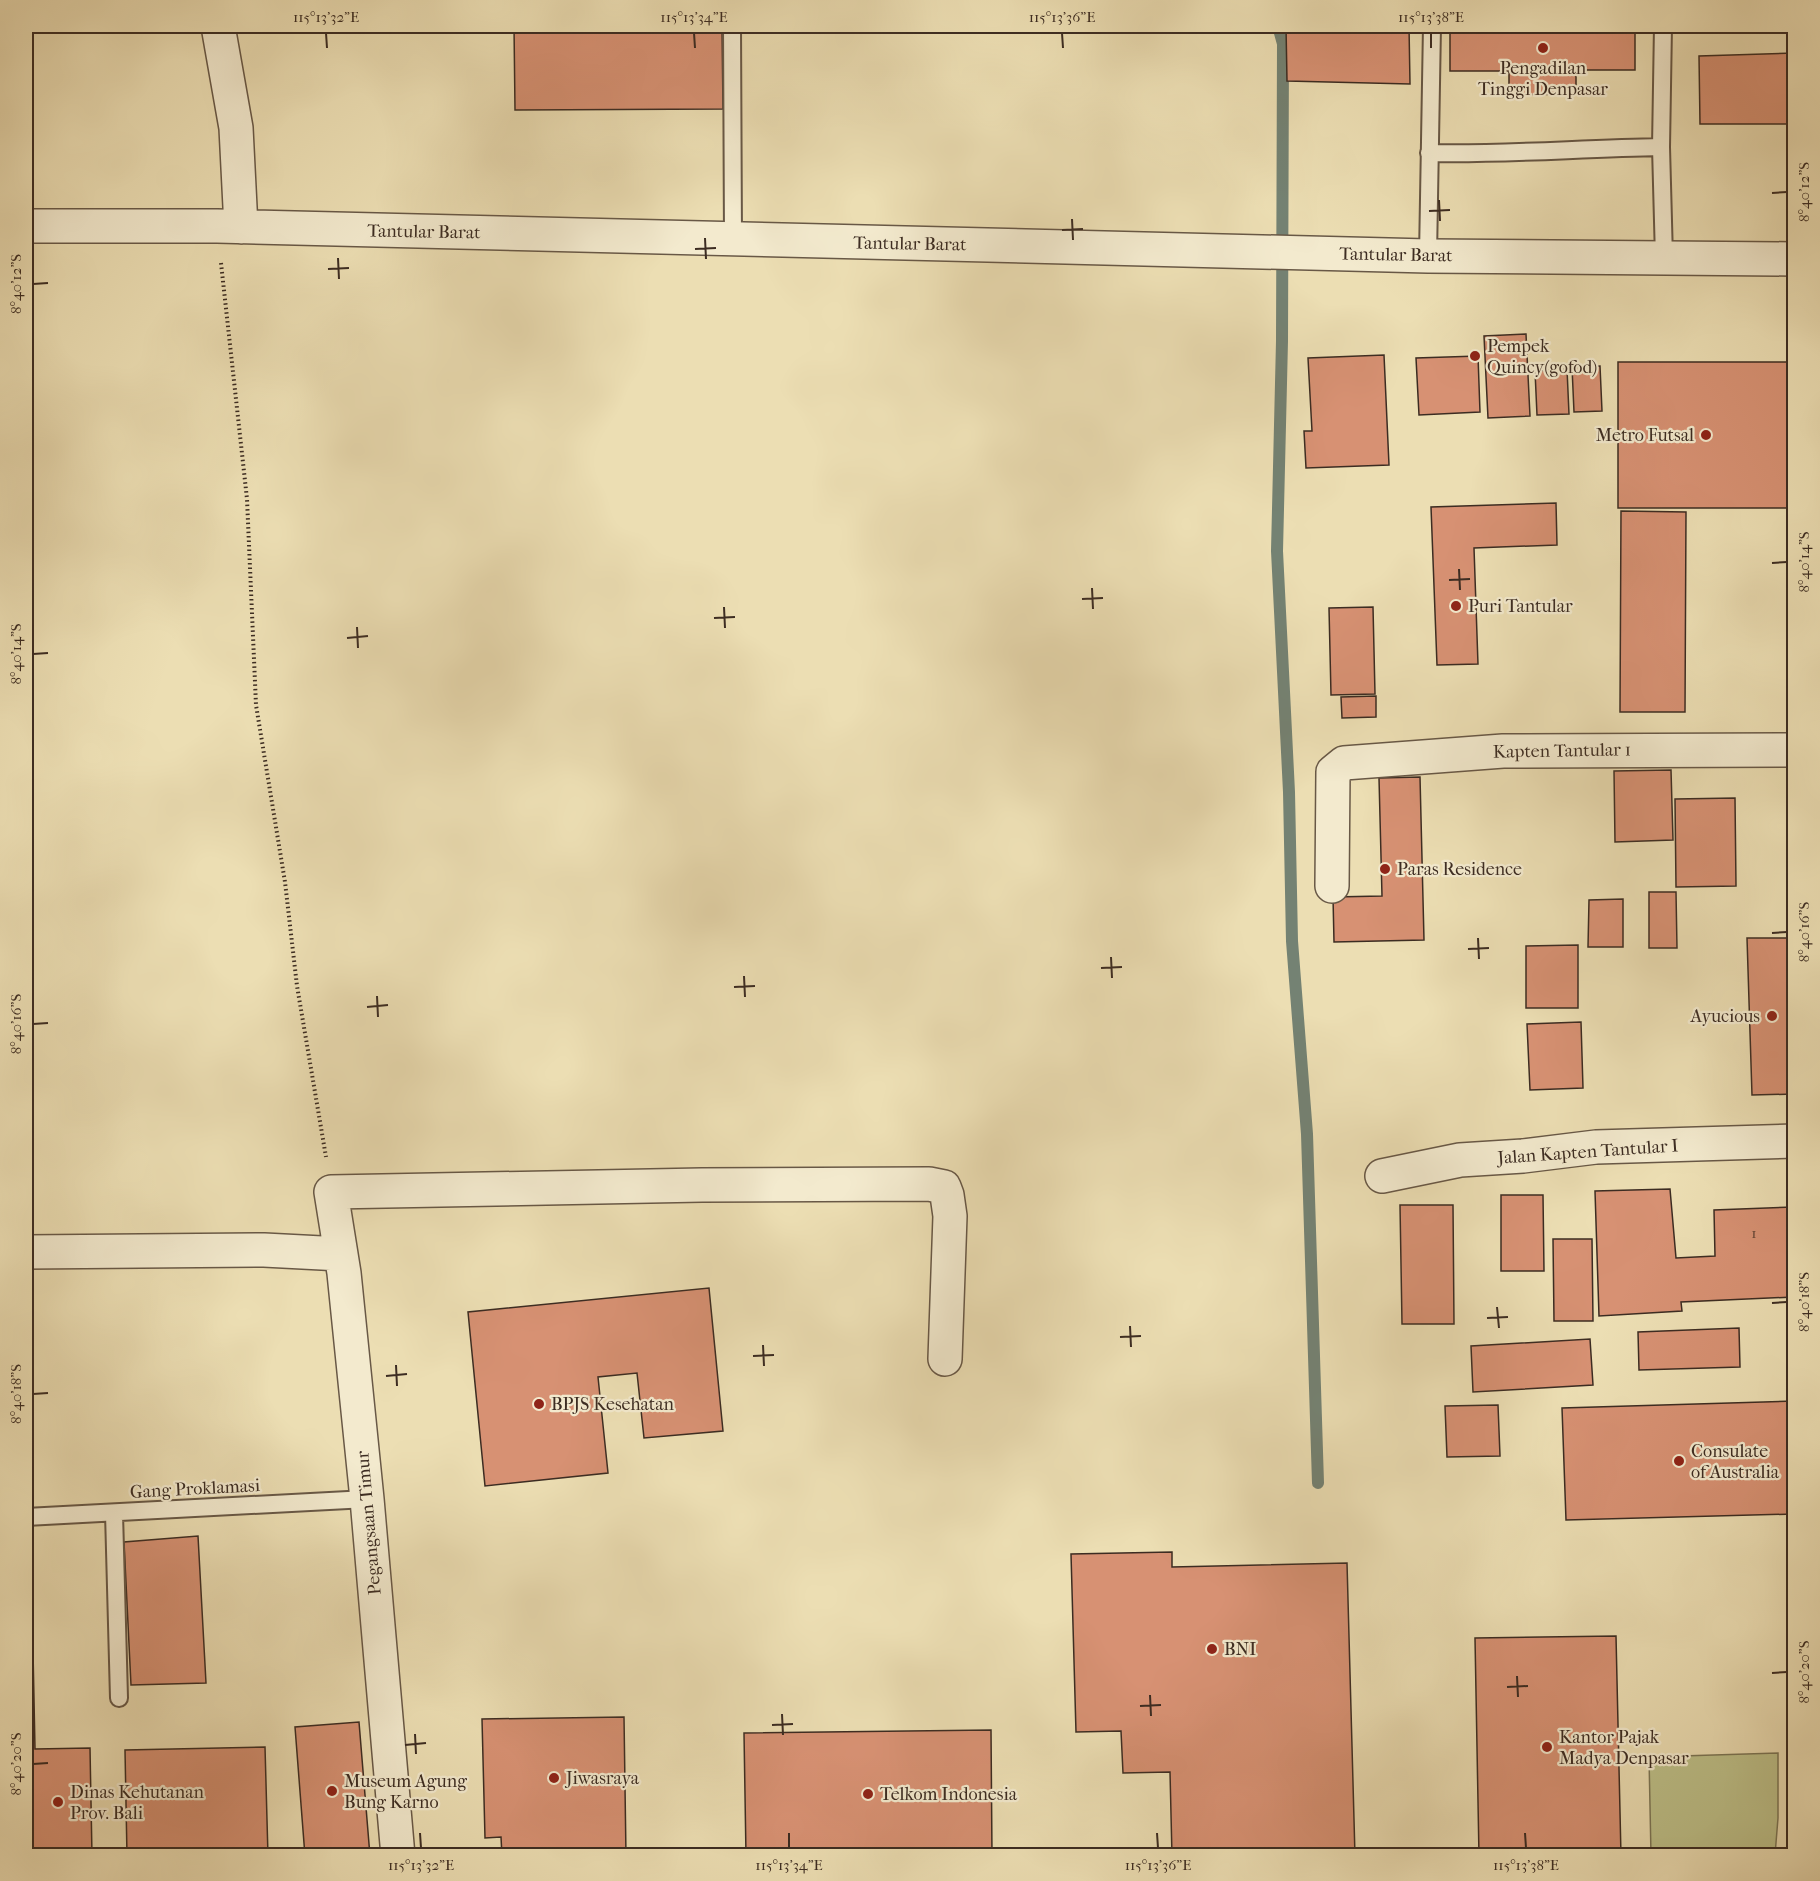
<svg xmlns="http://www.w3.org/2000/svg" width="1820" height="1881" font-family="'IM FELL French Canon',serif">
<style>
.green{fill:#bdc089;stroke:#7c7656;stroke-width:1.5}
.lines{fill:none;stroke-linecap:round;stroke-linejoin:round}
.stream{stroke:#748273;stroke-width:12}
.building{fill:#d79173;stroke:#3c2c22;stroke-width:1.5}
.service-casing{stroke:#685846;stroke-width:20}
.minor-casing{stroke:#685846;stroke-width:36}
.path{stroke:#3c2c22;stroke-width:4;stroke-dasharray:1.5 3;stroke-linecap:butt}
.service{stroke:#f3eace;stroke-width:16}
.minor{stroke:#f3eace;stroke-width:33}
.ticks{fill:none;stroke:#3c2c22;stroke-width:2}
.poi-dot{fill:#8f2418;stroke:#f3eace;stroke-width:2}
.labels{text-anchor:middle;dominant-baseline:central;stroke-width:4.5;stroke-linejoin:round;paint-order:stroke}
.number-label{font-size:15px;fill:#634536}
.poi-label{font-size:18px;fill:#3c2c22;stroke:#f3eace;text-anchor:start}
.street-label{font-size:18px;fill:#3c2c22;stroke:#f3eace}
.neatline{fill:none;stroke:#3c2c22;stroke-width:2}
.ticks-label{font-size:15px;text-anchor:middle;fill:#3c2c22}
</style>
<rect width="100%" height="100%" fill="#ecdeb3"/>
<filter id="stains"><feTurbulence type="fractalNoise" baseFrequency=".00333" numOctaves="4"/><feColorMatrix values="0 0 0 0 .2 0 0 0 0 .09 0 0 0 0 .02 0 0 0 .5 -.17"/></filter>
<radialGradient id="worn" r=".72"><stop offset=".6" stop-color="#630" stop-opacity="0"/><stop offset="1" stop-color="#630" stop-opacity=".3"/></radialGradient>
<path class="green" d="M1778,1753V1818L1775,1855H1651L1649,1757Z"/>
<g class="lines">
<path class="stream" d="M1278,26L1283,44L1282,341L1277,551L1289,792L1292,941L1307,1134L1318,1483"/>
</g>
<path class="building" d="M514,26H722L723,109L515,110Z
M1286,26H1409L1410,84L1287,81Z
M1450,26H1635V70H1576V94L1509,95V71H1450Z
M1794,53V124H1700L1699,56Z
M1526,334L1530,416L1488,418L1484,336Z
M1384,355L1389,465L1306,468L1304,431H1312L1308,358Z
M1478,356L1480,412L1419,415L1416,358Z
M1618,362H1794V508H1618Z
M1600,366L1602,411L1574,412L1572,367Z
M1567,369L1569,414L1537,415L1535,371Z
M1556,503L1557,545L1474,548L1478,664L1437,665L1431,507Z
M1621,511L1686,512L1685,712H1620Z
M1373,607L1375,694L1331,695L1329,608Z
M1376,696V717L1342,718L1341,697Z
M1671,770L1673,840L1615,842L1614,771Z
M1420,777L1424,940L1334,942L1333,897L1382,896L1379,778Z
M1735,798L1736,886L1676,887L1675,799Z
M1649,892H1676L1677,948H1649Z
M1623,899V947H1588L1589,900Z
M1747,938H1794V1094L1752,1095Z
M1578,945V1008H1526V946Z
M1581,1022L1583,1088L1530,1090L1527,1024Z
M1670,1189L1676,1258L1715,1256L1714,1210L1794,1207V1297L1681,1302L1682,1311L1599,1316L1595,1191Z
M1501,1195H1543L1544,1271H1501Z
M1400,1205H1453L1454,1324H1402Z
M1553,1239H1592L1593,1321H1554Z
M709,1288L723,1431L644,1438L637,1373L598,1377L608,1473L485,1486L468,1312Z
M1739,1328L1740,1367L1639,1370L1638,1332Z
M1590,1339L1593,1385L1473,1392L1471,1346Z
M1794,1401V1514L1566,1520L1562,1408Z
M1498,1405L1500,1456L1447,1457L1445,1406Z
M198,1536L206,1683L131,1685L124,1542Z
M1172,1552V1567L1347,1563L1355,1856H1172L1170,1772L1123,1773L1121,1731L1076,1732L1071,1554Z
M1616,1636L1621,1856H1479L1475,1638Z
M33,1651L35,1749L90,1748L92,1856H26V1652Z
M624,1717L626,1856H502L501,1837L485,1838L482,1719Z
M359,1722L370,1856H305L295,1727Z
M991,1730L992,1856H746L744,1733Z
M265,1747L268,1856H127L125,1750Z"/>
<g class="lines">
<defs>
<path id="service" d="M732,26L733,239
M1661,147L1664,258
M1429,153C1506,155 1583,148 1661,147L1663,26
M1428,256L1432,26
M114,1513L119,1698
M26,1517L367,1499"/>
<path id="minor" d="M218,26L236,128L241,227
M26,226H217L1428,256L1794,259
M1332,886L1333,772L1344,763L1503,751L1794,750
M1382,1176L1460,1160L1523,1156L1596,1147L1794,1141
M26,1252L264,1250L341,1254
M398,1856L367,1499L344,1273L331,1192L702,1185L929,1184L944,1187L947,1195L950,1216L945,1359"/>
</defs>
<use href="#service" class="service-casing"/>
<use href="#minor" class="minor-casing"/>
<path class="path" d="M221,263L247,499L256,705L285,882L297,986L326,1157"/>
<use href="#service" class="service"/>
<use href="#minor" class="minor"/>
</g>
<path class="ticks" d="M326,33L327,48M694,33L695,48M1062,33L1063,48M1431,33V48M1772,193L1787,192M1439,200L1440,221M1429,211L1450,210M1072,219L1073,240M1062,230L1083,229M705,238L706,259M695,249L716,248M338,258L339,279M328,269L349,268M33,284L48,283M1772,563L1787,562M1459,569L1460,590M1449,580L1470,579M1092,588L1093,609M1082,599L1103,598M724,607L725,628M714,618L735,617M357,627L358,648M347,638L368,636M33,654L48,653M1772,933L1787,932M1478,938L1479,959M1468,949L1489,948M1111,957L1112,978M1101,968L1122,967M744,976L745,997M734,987L755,986M377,996L378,1017M367,1007L388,1005M33,1024L48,1023M1772,1303L1787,1302M1497,1307L1499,1328M1487,1318L1508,1317M1130,1326L1131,1347M1120,1337L1141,1336M763,1345L764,1366M753,1356L774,1355M396,1365L397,1386M386,1376L407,1374M33,1394L48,1393M1772,1673L1787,1672M1517,1676L1518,1697M1507,1687L1528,1686M1150,1695L1151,1716M1140,1706L1161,1705M782,1714L783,1735M772,1725L793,1724M415,1734L416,1754M405,1745L426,1743M33,1764L48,1763M420,1833L421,1848M789,1833V1848M1157,1833L1158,1848M1525,1833L1526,1848"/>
<g class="poi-dot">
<circle cx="1543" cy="48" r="6"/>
<circle cx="1475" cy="356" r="6"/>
<circle cx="1706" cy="435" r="6"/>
<circle cx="1456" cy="606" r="6"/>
<circle cx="1385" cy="869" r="6"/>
<circle cx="1772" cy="1016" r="6"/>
<circle cx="539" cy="1404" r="6"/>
<circle cx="1679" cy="1461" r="6"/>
<circle cx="1212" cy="1649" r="6"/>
<circle cx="1547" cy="1747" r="6"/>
<circle cx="554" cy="1778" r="6"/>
<circle cx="332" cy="1791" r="6"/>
<circle cx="868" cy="1794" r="6"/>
<circle cx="58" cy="1802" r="6"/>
</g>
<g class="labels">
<g class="number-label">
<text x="1754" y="1233">1</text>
</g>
<g class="poi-label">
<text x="1543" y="68" text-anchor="middle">Pengadilan<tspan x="1543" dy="21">Tinggi Denpasar</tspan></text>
<text x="1487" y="346">Pempek<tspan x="1487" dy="21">Quincy(gofod)</tspan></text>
<text x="1694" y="435" text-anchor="end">Metro Futsal</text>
<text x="1468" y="606">Puri Tantular</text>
<text x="1397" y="869">Paras Residence</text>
<text x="1760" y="1016" text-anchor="end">Ayucious</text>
<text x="551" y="1404">BPJS Kesehatan</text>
<text x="1691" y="1451">Consulate<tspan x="1691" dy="21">of Australia</tspan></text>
<text x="1224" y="1649">BNI</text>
<text x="1559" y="1737">Kantor Pajak<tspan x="1559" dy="21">Madya Denpasar</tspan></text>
<text x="566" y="1778">Jiwasraya</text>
<text x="344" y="1781">Museum Agung<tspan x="344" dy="21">Bung Karno</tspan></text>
<text x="70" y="1792">Dinas Kehutanan<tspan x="70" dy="21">Prov. Bali</tspan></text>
<text x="880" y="1794">Telkom Indonesia</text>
</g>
<g class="street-label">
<text transform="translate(424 232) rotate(1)">Tantular Barat</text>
<text transform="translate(910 244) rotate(1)">Tantular Barat</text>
<text transform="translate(1396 255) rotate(1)">Tantular Barat</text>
<text transform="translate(1562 751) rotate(-1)">Kapten Tantular 1</text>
<text transform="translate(1588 1152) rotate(-4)">Jalan Kapten Tantular I</text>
<text transform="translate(195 1489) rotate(-3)">Gang Proklamasi</text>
<text transform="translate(369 1523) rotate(-95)">Pegangsaan Timur</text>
</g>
</g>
<rect width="1820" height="1881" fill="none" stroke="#ecdeb3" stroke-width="66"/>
<rect x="33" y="33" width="1754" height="1815" class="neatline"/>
<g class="ticks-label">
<text x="326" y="22">115°13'32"E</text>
<text x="694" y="22">115°13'34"E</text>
<text x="1062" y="22">115°13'36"E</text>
<text x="1431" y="22">115°13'38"E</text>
<text transform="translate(1804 192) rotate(-90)" y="5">8°40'12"S</text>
<text transform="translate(16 284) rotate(-90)" y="5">8°40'12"S</text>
<text transform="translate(1804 562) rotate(-90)" y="5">8°40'14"S</text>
<text transform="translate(16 654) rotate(-90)" y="5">8°40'14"S</text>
<text transform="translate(1804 932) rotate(-90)" y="5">8°40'16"S</text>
<text transform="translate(16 1024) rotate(-90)" y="5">8°40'16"S</text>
<text transform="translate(1804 1302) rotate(-90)" y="5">8°40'18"S</text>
<text transform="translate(16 1394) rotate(-90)" y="5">8°40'18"S</text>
<text transform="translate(1804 1672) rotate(-90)" y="5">8°40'20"S</text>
<text transform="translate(16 1764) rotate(-90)" y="5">8°40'20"S</text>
<text x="421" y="1870">115°13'32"E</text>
<text x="789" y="1870">115°13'34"E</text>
<text x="1158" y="1870">115°13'36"E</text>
<text x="1526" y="1870">115°13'38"E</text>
</g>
<rect width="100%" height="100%" filter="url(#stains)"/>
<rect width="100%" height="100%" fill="url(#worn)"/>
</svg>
